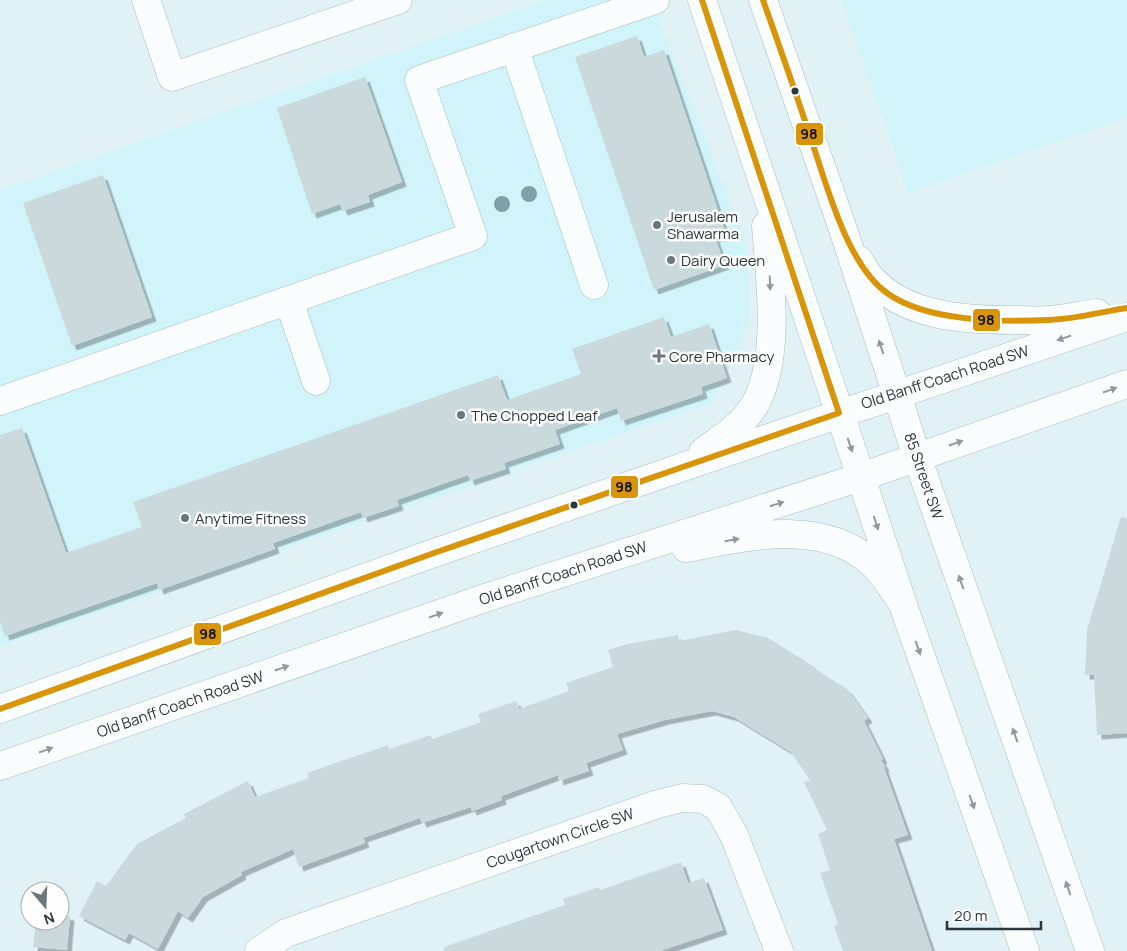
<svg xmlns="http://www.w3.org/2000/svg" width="1127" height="951" font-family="Manrope,sans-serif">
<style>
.built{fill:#d0f4fa}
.building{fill:#c9d9dc;filter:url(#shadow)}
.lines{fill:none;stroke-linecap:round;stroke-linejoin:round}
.minor-casing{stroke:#abbabd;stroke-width:29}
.major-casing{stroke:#abbabd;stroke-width:29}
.minor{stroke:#fafdfe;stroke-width:28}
.major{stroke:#fafdfe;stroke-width:28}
.bus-1-casing{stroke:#fefefe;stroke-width:10}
.bus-1{stroke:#d89509;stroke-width:6}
.tree{fill:#7da1a7}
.oneway{fill:#909a9c}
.bus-dot{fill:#27373a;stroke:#fefefe;stroke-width:2}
.poi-dot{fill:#68787c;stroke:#fefefe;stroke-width:2}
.labels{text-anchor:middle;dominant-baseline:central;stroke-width:5;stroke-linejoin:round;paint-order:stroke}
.poi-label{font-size:15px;fill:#27373a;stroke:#fefefe;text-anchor:start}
.street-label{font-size:15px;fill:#27373a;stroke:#fefefe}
.line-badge{stroke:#fefefe;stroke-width:2}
.pale-badge-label{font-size:14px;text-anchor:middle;font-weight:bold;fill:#111}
</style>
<defs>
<filter id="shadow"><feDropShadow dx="4.5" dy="4.5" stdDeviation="0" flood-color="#0004"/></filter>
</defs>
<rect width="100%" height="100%" fill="#e0f2f6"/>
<path class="built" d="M547,0H651L747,246L750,319L712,403L0,646V190Z
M842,0H1127V117L908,193Z"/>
<path class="building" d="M637,36L644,57L664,50L726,234L715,238L725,265L654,290L575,57Z
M365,77L402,182L368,195L370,202L343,211L340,204L312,214L277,108Z
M103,175L152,317L72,346L23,203Z
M664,317L671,337L709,324L727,378L701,387L703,394L621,421L617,408L555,430L560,444L504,463L506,469L470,481L468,475L397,500L399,506L363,518L361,512L273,543L275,549L159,590L157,583L5,636L0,622V435L22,428L66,553L142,527L133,502L498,375L507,400L581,374L572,349Z
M1121,517L1127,518V733L1097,735L1094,675H1085L1087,630Z
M736,630L768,638L816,668L815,669L847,689L868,718L864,721L883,759L881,760L885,767L884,768L908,835L894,839L932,951H843L834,926L838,924L820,873L830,870L818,834L827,830L804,782L810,780L791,752L734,717L712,711L665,720L617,734L623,750L586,763L589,771L559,781L558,775L501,796L502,800L472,811L471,807L422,823L420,818L363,838L365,843L299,867L293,849L241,872L242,875L203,897L188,918L178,911L158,949L129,933L125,940L79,916L97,881L106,886L137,844L186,818L184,814L248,781L255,797L309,778L307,773L388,745L389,749L431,735L432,739L481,722L478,714L516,701L519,709L569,691L566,683L613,667L608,650L628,644L678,635L679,641Z
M681,862L688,883L704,878L723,930L660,951H444V947L565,905L563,899L599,887L600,890Z
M60,915L70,916L67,950L33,947L36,921H60Z"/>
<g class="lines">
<defs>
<path id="minor" d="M146,0L172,77L398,0
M514,47L594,285
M289,301L316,381
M0,401L473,236L419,80L655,0
M917,457L1090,951
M861,477L902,602L1025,951
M259,951L286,933L658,804L682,798L703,799L718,807L734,835L779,951"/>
<path id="major" d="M702,0L861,477
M763,0L844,232L917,457
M859,260C862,265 865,271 869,276C904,317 964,320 1014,320C1026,320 1040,321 1052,320C1067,318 1082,315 1097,313
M703,452C720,439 740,427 752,409C782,365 770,278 766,226
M686,548C747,537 821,517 872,563C884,574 892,589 902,602
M0,709L434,553L674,470L1127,317
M0,766L488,597L861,477L1127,384"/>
</defs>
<use href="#minor" class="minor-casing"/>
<use href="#major" class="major-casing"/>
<use href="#minor" class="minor"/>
<use href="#major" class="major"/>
<defs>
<path id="bus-1" d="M763,0C779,45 795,90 810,136C826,182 846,264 887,293C927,322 1001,322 1049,320C1075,319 1101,312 1127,308
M0,709L434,553L839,413L702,0"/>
</defs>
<use href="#bus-1" class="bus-1-casing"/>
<use href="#bus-1" class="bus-1"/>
</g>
<g class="tree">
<circle cx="529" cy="194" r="8"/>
<circle cx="502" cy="204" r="8"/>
</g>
<defs><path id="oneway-solid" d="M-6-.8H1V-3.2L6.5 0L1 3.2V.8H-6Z" transform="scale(1.25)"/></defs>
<g class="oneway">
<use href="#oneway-solid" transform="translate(770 283) rotate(88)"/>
<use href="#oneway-solid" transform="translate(1064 338) rotate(161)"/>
<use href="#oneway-solid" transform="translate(881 347) rotate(-108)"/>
<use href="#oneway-solid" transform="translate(1110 390) rotate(-19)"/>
<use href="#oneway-solid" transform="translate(956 443) rotate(-19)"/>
<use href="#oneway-solid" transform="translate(850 445) rotate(71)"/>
<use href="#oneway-solid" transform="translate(777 504) rotate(-18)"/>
<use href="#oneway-solid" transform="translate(876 523) rotate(72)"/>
<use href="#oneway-solid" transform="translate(732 540) rotate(-10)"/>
<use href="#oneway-solid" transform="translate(961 582) rotate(-109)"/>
<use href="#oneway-solid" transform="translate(436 615) rotate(-19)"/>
<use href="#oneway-solid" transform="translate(918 648) rotate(70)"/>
<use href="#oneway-solid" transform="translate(282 668) rotate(-19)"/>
<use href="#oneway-solid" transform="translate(1015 735) rotate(-109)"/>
<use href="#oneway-solid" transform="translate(46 750) rotate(-19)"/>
<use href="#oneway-solid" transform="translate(972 802) rotate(70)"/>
<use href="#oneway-solid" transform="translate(1068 888) rotate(-109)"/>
</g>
<g class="bus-dot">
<circle cx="795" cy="91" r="4.5"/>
<circle cx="574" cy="505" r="4.5"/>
</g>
<g class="poi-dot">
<circle cx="657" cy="225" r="5"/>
<circle cx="671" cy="260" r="5"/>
<path d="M656.5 348.5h5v5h5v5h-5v5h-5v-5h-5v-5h5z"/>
<circle cx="461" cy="415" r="5"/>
<circle cx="185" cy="518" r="5"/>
</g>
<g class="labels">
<g class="poi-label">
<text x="667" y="216">Jerusalem<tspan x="667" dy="17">Shawarma</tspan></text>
<text x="681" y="260">Dairy Queen</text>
<text x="669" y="356">Core Pharmacy</text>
<text x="471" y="415">The Chopped Leaf</text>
<text x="195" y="518">Anytime Fitness</text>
</g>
<g class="street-label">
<text transform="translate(945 377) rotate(-18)">Old Banff Coach Road SW</text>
<text transform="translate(924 476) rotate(71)">85 Street SW</text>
<text transform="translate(563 573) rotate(-18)">Old Banff Coach Road SW</text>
<text transform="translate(180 704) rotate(-19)">Old Banff Coach Road SW</text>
<text transform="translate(560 838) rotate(-19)">Cougartown Circle SW</text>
</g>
</g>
<g class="line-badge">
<rect x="795" y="122" width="29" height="24" rx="5" fill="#d89509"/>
<rect x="972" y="308" width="29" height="24" rx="5" fill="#d89509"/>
<rect x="610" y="475" width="29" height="24" rx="5" fill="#d89509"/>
<rect x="193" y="622" width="29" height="24" rx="5" fill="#d89509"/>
</g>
<g class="pale-badge-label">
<text x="809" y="139">98</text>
<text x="986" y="325">98</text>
<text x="624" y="492">98</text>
<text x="208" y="639">98</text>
</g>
<g transform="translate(45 906) rotate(161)"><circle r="24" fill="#fefefe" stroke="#a8aeb0"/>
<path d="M0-4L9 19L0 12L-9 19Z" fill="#68787c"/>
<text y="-8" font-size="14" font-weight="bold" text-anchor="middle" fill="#27373a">N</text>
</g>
<path d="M947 921v8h94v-8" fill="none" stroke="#27373a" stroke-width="2.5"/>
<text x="954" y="921" font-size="15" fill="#27373a" stroke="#fefefe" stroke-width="4" paint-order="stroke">20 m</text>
</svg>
